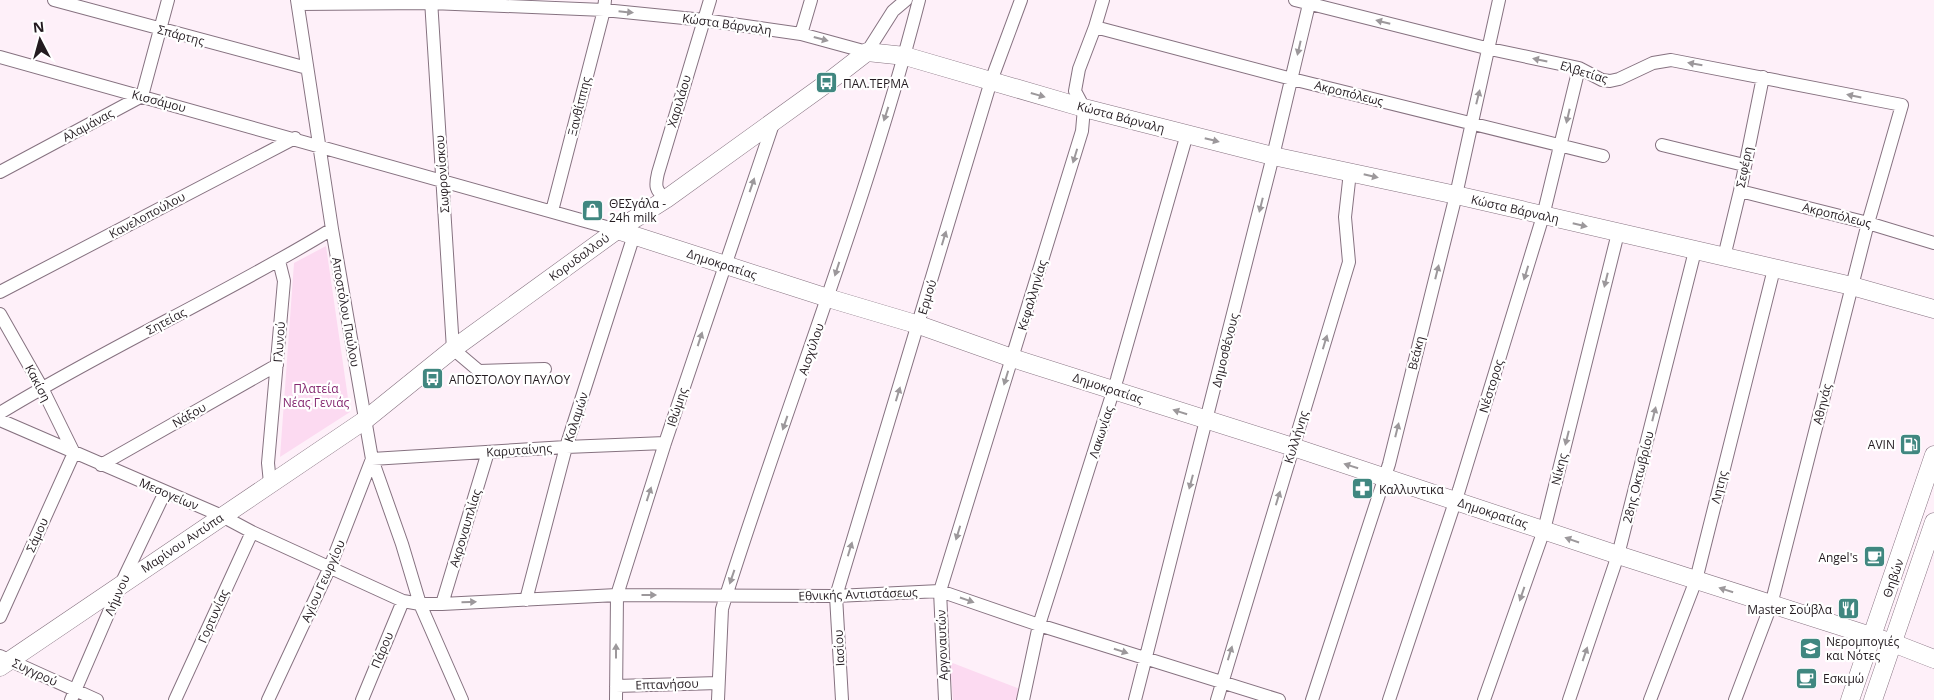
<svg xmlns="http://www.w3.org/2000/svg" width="1934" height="700" font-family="'Open Sans',sans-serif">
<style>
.green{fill:#fcdaf1}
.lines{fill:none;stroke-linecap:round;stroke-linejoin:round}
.street-casing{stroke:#867280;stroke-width:14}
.secondary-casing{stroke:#867280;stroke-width:19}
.street{stroke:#fff;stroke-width:12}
.secondary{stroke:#fff;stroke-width:18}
.oneway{fill:#9c989b}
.labels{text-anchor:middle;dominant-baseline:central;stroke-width:4.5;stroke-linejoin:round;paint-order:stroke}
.street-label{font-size:12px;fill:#231b20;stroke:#fff}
.poi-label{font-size:12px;fill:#231b20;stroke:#fff;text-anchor:start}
.park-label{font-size:12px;fill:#852971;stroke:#fff}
</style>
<rect width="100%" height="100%" fill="#fef0f9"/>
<path class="green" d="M326,246L350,412L280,457L294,263Z
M950,662L1020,689L1018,700H953Z"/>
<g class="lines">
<defs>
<path id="street" d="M54,0L307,68
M297,0L332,229L372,459L402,544L420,604L462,700
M431,0L453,349L479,371L545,369
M1295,0L1490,49L1579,68L1602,80L1610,81L1619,79L1653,63L1671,60L1902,105L1868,223L1771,605L1735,700
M298,4L431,3L604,10L704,20L801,34L867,52L893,11L906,0
M1095,27L1292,79L1603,156
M801,34L811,0
M0,57L617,230
M1662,145L1744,165
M0,172L142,96L168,0
M1740,191L1868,223L1934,243
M666,199C655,190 655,186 658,173L710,0
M552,211L604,10L605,0
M1724,257L1740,191L1763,77
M0,292L295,138
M0,314L42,388L74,453L0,617
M0,413C108,347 224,295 332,229
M0,420L222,516L252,532L403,601L420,604H442L617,595L836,596L940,591L1039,625L1279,700
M101,465L277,365
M270,483L268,463L284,281L279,261
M526,600L566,447L634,235
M442,604L488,452
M0,656L97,700
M616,686L718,683
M71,700L121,584L165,492
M175,700L252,532
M268,700L330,567L372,459L566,447L665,443
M362,700L403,601
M616,700L617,595L665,443L774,121
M718,700L722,609L726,596C789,397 867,203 919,0
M842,700L836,596L991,81L1021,0
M945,700L940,591L1082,131L1084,108L1075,91L1079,69L1095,27L1103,0
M1023,700L1039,625L1117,379L1187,134
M1135,700L1273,156L1310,0
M1217,700L1349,262L1345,217L1350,172
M1312,700L1389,464L1456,195L1499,0
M1389,700L1459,490L1543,216L1579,68
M1484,700L1544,530L1618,233
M1569,700L1618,555L1695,251
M1650,700L1696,580L1774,269"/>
<path id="secondary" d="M617,230L828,298L919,325L1012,358L1293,447L1618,555L1893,643L1934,659
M0,667L365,420L453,349L617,230L666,199L827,83L867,52L905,56L1084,108L1273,156L1456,195L1852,286L1934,309
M1850,700L1934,455
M1873,700L1934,522"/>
</defs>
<use href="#street" class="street-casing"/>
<use href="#secondary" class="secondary-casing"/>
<use href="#street" class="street"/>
<use href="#secondary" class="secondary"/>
</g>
<defs><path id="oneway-solid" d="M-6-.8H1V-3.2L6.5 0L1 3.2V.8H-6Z" transform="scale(1.25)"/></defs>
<g class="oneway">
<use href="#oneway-solid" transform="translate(626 12) rotate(6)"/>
<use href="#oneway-solid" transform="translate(1383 22) rotate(-166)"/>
<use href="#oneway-solid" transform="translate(821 39) rotate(15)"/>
<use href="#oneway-solid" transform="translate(1299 48) rotate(103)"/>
<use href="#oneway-solid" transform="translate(1540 60) rotate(-168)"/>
<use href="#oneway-solid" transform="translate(1695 64) rotate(-170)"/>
<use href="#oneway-solid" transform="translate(1038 95) rotate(16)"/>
<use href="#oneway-solid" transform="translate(1854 96) rotate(-168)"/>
<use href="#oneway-solid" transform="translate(1478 97) rotate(-76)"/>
<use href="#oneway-solid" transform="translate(886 114) rotate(108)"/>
<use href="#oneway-solid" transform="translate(1568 116) rotate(103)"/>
<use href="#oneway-solid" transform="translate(1212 140) rotate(14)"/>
<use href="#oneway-solid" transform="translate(1075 156) rotate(107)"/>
<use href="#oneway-solid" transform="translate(1371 176) rotate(13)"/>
<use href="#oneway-solid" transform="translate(752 185) rotate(-71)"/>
<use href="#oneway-solid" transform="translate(1261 205) rotate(104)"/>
<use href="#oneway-solid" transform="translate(1580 225) rotate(13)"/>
<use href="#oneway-solid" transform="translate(944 238) rotate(-73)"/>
<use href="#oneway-solid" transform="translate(837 269) rotate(108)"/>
<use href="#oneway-solid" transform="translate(1437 272) rotate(-76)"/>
<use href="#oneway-solid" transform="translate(1526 273) rotate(107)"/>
<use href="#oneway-solid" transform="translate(1606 280) rotate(104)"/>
<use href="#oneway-solid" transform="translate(700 339) rotate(-72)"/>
<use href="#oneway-solid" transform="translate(1325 342) rotate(-73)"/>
<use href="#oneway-solid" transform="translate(1006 378) rotate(107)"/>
<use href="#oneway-solid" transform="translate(898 394) rotate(-73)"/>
<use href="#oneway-solid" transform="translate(1180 412) rotate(-162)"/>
<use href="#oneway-solid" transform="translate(1654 414) rotate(-76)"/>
<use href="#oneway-solid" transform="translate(785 423) rotate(109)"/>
<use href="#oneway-solid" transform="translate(1397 430) rotate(-76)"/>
<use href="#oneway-solid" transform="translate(1567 438) rotate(104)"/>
<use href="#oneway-solid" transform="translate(1351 466) rotate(-162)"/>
<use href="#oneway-solid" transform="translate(1191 482) rotate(105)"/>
<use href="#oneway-solid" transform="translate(649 494) rotate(-72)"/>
<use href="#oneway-solid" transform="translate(1278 498) rotate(-73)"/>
<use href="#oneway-solid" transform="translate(958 533) rotate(107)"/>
<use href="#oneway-solid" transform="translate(1572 540) rotate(-161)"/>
<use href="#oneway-solid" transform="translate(850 549) rotate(-73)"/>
<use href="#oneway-solid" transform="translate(732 577) rotate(109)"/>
<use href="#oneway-solid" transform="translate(1726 590) rotate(-162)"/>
<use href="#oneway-solid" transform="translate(1522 594) rotate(109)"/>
<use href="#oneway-solid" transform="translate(649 595)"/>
<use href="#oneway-solid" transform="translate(967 600) rotate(19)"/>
<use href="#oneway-solid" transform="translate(469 602) rotate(-2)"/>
<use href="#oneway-solid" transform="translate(616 651) rotate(-90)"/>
<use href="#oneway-solid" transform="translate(1121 651) rotate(18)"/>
<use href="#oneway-solid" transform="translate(1230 653) rotate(-73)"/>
<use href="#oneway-solid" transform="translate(1585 654) rotate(-71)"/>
</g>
<defs>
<symbol id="bus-square" viewBox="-11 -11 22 22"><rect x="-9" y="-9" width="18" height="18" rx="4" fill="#408780" stroke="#fff"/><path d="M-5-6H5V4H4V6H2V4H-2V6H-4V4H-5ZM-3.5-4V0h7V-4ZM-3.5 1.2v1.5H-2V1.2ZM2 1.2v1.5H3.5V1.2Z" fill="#fff"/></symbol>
<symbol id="shop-square" viewBox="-11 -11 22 22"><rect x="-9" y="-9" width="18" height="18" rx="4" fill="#408780" stroke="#fff"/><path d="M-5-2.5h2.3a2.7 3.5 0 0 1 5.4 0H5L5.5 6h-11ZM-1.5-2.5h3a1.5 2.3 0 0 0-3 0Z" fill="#fff"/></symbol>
<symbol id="fuel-square" viewBox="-11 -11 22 22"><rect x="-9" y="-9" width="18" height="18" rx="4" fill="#408780" stroke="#fff"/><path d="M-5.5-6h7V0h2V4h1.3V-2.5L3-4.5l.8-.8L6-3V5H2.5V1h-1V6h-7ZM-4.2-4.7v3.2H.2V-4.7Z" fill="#fff"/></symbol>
<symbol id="pharmacy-square" viewBox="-11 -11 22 22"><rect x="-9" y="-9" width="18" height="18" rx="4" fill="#408780" stroke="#fff"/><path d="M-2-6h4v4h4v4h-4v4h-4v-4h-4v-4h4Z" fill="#fff"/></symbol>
<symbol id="cafe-square" viewBox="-11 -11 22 22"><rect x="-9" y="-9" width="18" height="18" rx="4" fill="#408780" stroke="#fff"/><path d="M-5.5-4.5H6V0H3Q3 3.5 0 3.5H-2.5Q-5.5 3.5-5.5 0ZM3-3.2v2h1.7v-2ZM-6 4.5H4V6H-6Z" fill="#fff"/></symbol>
<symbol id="restaurant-square" viewBox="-11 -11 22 22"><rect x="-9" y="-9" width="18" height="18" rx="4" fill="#408780" stroke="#fff"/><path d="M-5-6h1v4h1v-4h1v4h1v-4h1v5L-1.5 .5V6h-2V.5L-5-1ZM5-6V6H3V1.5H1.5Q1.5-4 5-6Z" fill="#fff"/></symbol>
<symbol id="school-square" viewBox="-11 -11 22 22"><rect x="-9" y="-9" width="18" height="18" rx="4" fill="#408780" stroke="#fff"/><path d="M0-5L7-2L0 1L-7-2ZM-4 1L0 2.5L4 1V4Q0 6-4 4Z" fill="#fff"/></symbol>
</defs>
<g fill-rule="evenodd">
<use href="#bus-square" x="814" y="70" width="25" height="25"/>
<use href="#shop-square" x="580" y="198" width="25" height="25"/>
<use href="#bus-square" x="420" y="366" width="25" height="25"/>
<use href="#fuel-square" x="1898" y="432" width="25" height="25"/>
<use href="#pharmacy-square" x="1350" y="476" width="25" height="25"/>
<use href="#cafe-square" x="1862" y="544" width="25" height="25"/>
<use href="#restaurant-square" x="1836" y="596" width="25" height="25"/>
<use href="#school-square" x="1798" y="636" width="25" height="25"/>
<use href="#cafe-square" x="1794" y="666" width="25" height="25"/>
</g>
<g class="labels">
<g class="street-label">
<text transform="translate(727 24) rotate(8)">Κώστα Βάρναλη</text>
<text transform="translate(181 35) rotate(15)">Σπάρτης</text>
<text transform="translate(1584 72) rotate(17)">Ελβετίας</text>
<text transform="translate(1349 93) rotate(14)">Ακροπόλεως</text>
<text transform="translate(159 101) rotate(15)">Κισσάμου</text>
<text transform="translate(679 101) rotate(-73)">Χαριλάου</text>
<text transform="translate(579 106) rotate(-76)">Ξανθίππης</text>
<text transform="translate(1121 117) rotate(15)">Κώστα Βάρναλη</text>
<text transform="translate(88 125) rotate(-28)">Αλαμάνας</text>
<text transform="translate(1744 167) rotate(-79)">Σεφέρη</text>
<text transform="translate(442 174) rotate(-94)">Σωφρονίσκου</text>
<text transform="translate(1515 209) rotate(13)">Κώστα Βάρναλη</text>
<text transform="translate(147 215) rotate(-28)">Κανελοπούλου</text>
<text transform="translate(1837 215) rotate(14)">Ακροπόλεως</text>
<text transform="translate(579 257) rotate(-36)">Κορυδαλλού</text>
<text transform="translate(722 264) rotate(18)">Δημοκρατίας</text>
<text transform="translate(1032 295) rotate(-73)">Κεφαλληνίας</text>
<text transform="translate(927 297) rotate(-73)">Ερμού</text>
<text transform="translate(346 312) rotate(80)">Αποστόλου Παύλου</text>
<text transform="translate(166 321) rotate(-28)">Σητείας</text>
<text transform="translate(279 342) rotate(-86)">Γλυνού</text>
<text transform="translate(811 349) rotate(-71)">Αισχύλου</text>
<text transform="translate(1225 350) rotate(-76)">Δημοσθένους</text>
<text transform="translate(1416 353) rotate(-76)">Βεάκη</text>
<text transform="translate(38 383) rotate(62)">Κακίση</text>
<text transform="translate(1491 386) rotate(-73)">Νέστορος</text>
<text transform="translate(1108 388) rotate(18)">Δημοκρατίας</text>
<text transform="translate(1822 404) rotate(-76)">Αθηνάς</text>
<text transform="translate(677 407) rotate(-72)">Ιθώμης</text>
<text transform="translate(189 415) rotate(-30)">Νάξου</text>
<text transform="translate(576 417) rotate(-72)">Καλαμών</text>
<text transform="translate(1101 432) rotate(-72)">Λακωνίας</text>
<text transform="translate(1296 437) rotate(-73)">Κυλλήνης</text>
<text transform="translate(519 450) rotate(-4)">Καρυταίνης</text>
<text transform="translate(1559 469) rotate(-76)">Νίκης</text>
<text transform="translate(1638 477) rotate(-76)">28ης Οκτωβρίου</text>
<text transform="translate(1719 487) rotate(-76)">Λητης</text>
<text transform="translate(169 494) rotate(23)">Μεσογείων</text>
<text transform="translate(1493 513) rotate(18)">Δημοκρατίας</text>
<text transform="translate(465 528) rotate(-73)">Ακροναυπλίας</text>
<text transform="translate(37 535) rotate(-66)">Σάμου</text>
<text transform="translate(182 543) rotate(-34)">Μαρίνου Αντύπα</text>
<text transform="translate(1893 578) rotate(-71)">Θηβών</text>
<text transform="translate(323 581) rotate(-66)">Αγίου Γεωργίου</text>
<text transform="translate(858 594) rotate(-2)">Εθνικής Αντιστάσεως</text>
<text transform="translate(117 595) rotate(-66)">Λήμνου</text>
<text transform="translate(213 616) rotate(-66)">Γορτυνίας</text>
<text transform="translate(942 645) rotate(-92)">Αργοναυτών</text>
<text transform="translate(839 648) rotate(-93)">Ιασίου</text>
<text transform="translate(382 650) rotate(-67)">Πάρου</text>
<text transform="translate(35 672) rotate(25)">Συγγρού</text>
<text transform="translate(667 684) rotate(-2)">Επτανήσου</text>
</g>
<g class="poi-label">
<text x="843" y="83">ΠΑΛ.ΤΕΡΜΑ</text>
<text x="609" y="203">ΘΕΣγάλα -<tspan x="609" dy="14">24h milk</tspan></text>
<text x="449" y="379">ΑΠΟΣΤΟΛΟΥ ΠΑΥΛΟΥ</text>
<text x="1895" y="444" text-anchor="end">AVIN</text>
<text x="1379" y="489">Καλλυντικα</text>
<text x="1858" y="557" text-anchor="end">Angel's</text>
<text x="1832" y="609" text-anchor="end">Master Σούβλα</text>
<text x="1826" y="641">Νερομπογιές<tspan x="1826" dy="14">και Νότες</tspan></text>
<text x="1823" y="678">Εσκιμώ</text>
</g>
<g class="park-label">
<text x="316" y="388">Πλατεία<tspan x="316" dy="14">Νέας Γενιάς</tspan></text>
</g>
</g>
<g transform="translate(40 40) rotate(354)" stroke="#ffffff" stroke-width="4" paint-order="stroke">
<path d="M0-4L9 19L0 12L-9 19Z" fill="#231b20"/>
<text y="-8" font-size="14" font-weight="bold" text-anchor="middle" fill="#231b20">N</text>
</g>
</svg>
